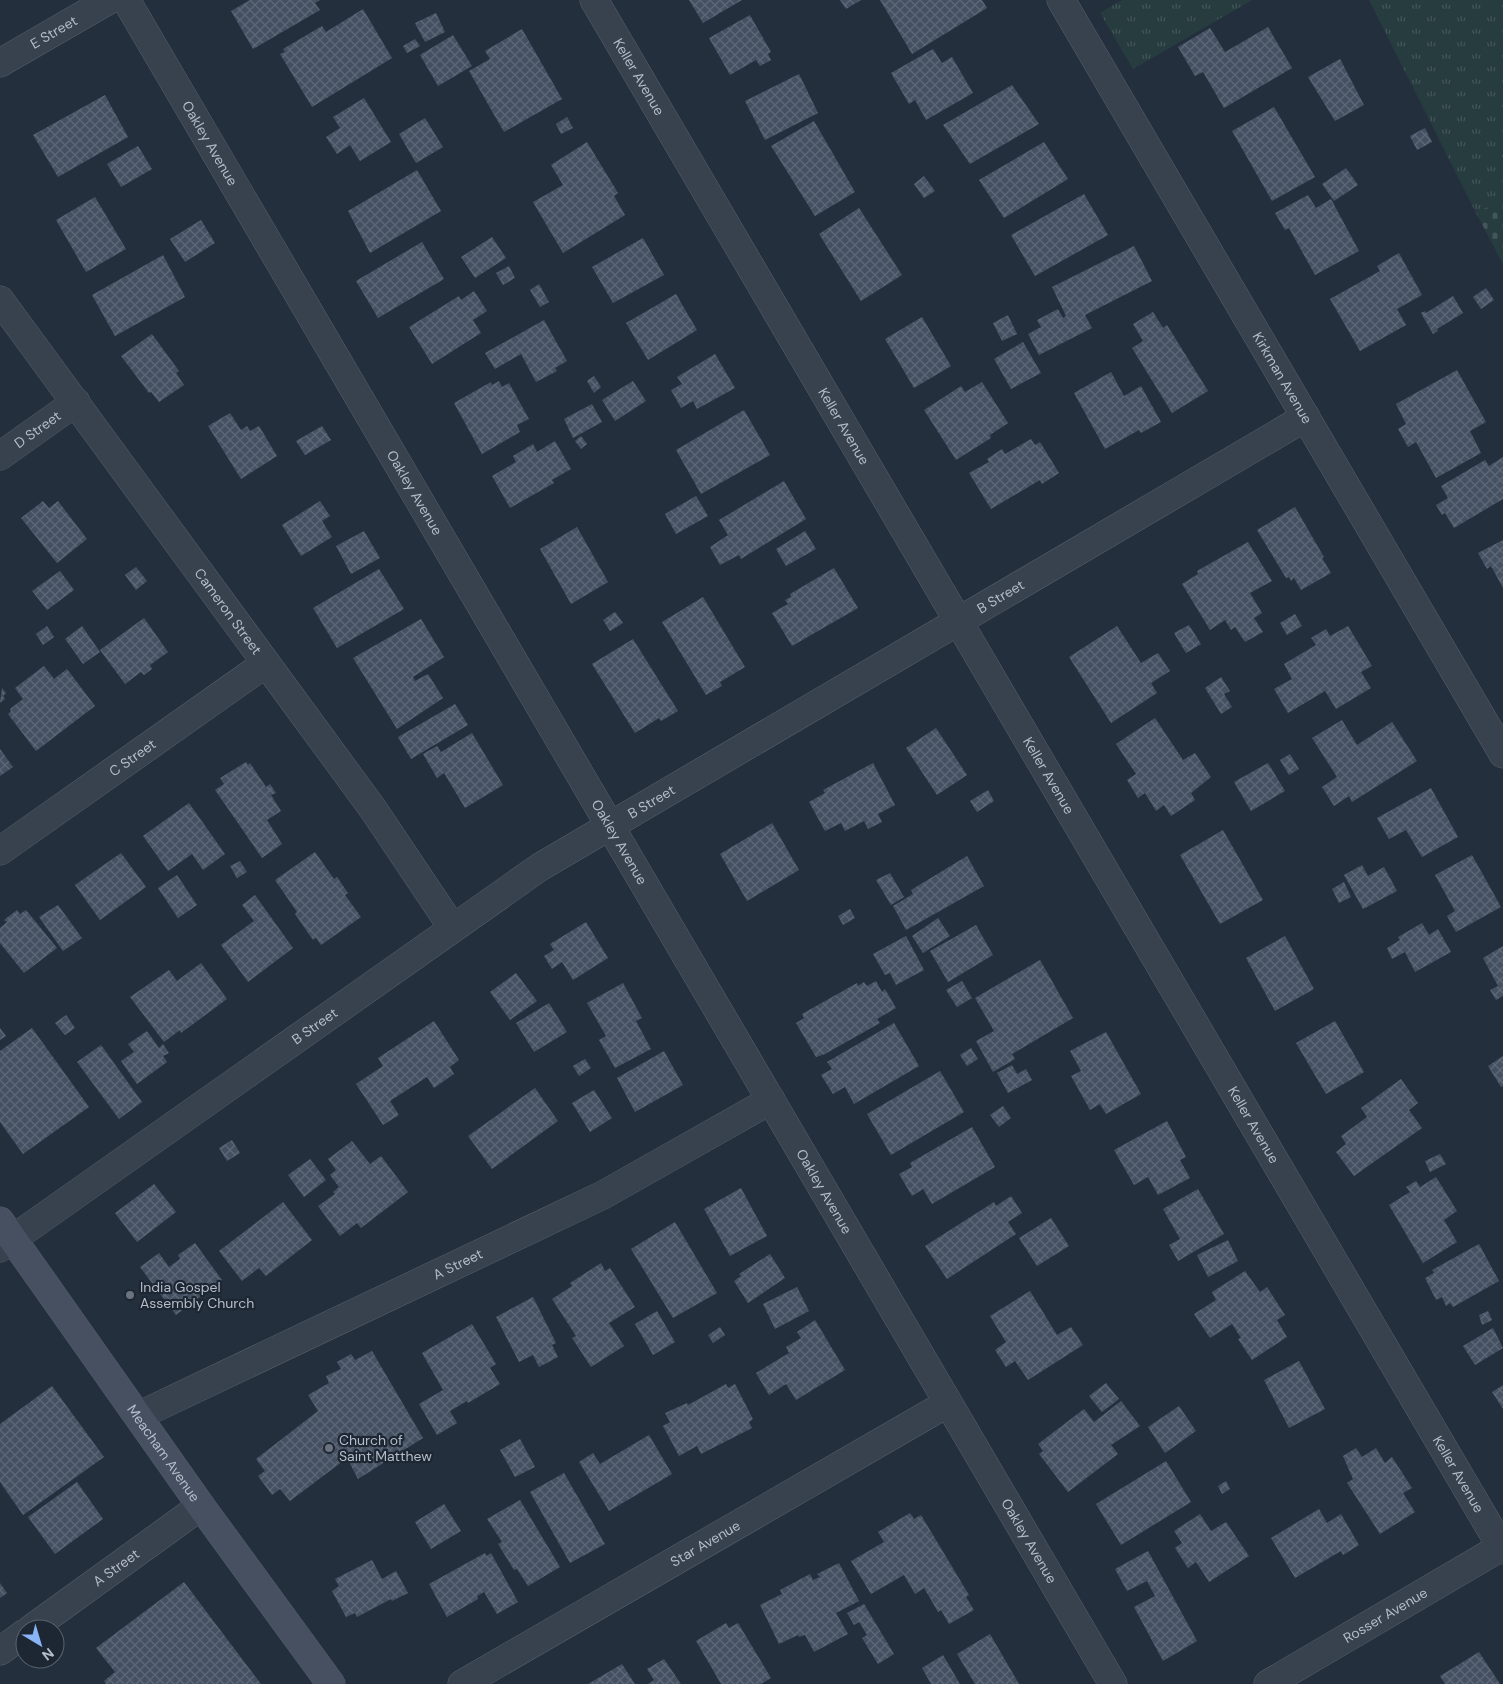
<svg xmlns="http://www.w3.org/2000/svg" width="1503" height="1684" font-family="'DM Sans',sans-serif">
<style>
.grass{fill:url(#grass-tufts)}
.cemetery{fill:url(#cemetery-stones)}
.building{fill:url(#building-cross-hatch)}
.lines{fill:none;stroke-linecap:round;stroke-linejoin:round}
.street-casing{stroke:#565f6c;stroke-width:29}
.secondary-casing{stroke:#565f6c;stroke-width:29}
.street{stroke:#38414e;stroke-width:28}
.secondary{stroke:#465061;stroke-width:28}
.worship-dot{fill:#6b7280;stroke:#1d2633;stroke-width:2}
.labels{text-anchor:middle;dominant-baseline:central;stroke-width:4.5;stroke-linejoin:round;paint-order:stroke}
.street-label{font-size:14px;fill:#b4bcc9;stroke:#1d2633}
.poi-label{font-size:14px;fill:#b4bcc9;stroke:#1d2633;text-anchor:start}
</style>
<defs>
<pattern id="grass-tufts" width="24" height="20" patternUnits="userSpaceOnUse" patternTransform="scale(1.25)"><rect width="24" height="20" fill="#263c3f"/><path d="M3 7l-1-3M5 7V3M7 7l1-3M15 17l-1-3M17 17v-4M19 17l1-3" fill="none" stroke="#435659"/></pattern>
<pattern id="cemetery-stones" width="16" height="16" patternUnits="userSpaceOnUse" patternTransform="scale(1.25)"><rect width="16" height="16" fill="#263c3f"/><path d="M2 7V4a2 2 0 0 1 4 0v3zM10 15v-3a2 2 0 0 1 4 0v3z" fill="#435659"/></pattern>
<pattern id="building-cross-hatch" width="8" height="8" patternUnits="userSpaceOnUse" patternTransform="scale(1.25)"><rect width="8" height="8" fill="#455162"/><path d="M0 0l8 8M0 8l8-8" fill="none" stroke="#5d6877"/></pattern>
</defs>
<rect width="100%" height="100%" fill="#242f3e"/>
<path class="grass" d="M1122,0H1252L1133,69L1100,13Z
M1369,0H1503V203L1475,211Z"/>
<path class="cemetery" d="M1503,203V264L1475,211Z"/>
<path class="building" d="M250,0H320L315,3L320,10L253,49L231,11Z
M689,0H742L703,23Z
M840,0H861L846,9Z
M880,0H982L987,8L912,54Z
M363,9L392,58L312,107L280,54L285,52L283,49L322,26L326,32Z
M436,13L445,32L425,42L415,23Z
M750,15L771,52L768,54L771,60L760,66L756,60L730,75L709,38Z
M1268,27L1292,68L1224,108L1203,72L1195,76L1178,47L1210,28L1225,52Z
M522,29L562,99L504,132L469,71L490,59L485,51Z
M453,35L472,66L438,86L420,55Z
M415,39L420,46L407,53L403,46Z
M933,49L942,63L952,57L973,93L926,120L915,100L909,104L891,73Z
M1340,59L1364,105L1335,121L1308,77Z
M799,74L818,113L765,140L745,101Z
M1012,85L1039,124L970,164L943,125Z
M105,95L128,137L58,177L33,135Z
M364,98L391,142L360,161L350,145L337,154L326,137L340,128L333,117Z
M1274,107L1315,177L1272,201L1232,131Z
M567,117L573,128L561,134L556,124Z
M425,118L443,147L416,163L399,134Z
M814,121L855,192L815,216L771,146Z
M1425,128L1432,142L1417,150L1410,136Z
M587,142L618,193L614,196L625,215L563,253L533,202L563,185L551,165Z
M1044,142L1068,179L1004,218L979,180Z
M138,146L152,169L121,187L107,164Z
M1346,168L1358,185L1334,201L1322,184Z
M417,170L441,211L370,253L348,211Z
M924,176L935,191L924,198L914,184Z
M1084,194L1108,235L1035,276L1011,235Z
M1308,195L1316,208L1331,199L1359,251L1315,275L1289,228L1285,230L1275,213Z
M95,197L126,249L86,272L56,220Z
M859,208L902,275L861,301L819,234Z
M201,220L215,243L185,262L170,239Z
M492,237L506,258L475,278L461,257Z
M643,238L664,275L613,303L592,267Z
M422,242L444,279L378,318L356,281Z
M1134,246L1152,281L1085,315L1092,328L1039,355L1028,334L1041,327L1037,320L1058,309L1063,318L1066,316L1052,287Z
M1399,253L1422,295L1397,309L1406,325L1360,351L1330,299L1380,271L1377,266Z
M163,255L185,297L115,336L92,295Z
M509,266L515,278L503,285L496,273Z
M539,284L549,302L540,307L530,290Z
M1486,288L1494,300L1481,309L1473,297Z
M474,291L487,311L473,320L481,333L432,364L409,327L459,296L461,300Z
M676,294L697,330L648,360L626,323Z
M1453,296L1463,313L1437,329L1438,331L1433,334L1421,313L1425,311L1426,313Z
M1153,312L1163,328L1167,325L1208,391L1172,413L1132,348L1143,341L1133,324Z
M1008,315L1017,334L1002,341L993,323Z
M922,317L951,366L914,388L885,339Z
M544,320L567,361L555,368L557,371L536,382L521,354L495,369L485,353Z
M152,334L179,371L176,373L184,385L159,402L151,392L149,393L121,356Z
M1023,342L1041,373L1011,389L994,359Z
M715,354L735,388L697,409L693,401L681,408L671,390L682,384L677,377Z
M1457,370L1486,422L1470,431L1481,453L1436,478L1416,442L1408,447L1398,429L1406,424L1396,404Z
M1111,372L1124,396L1141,386L1161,422L1141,433L1139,430L1105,449L1074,393Z
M594,376L601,387L594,393L587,381Z
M499,381L502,387L509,383L529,419L517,425L520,432L482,454L454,403L491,382L492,385Z
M633,381L646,401L615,421L602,400Z
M982,382L1008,423L990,435L991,438L956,460L924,410L961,386L965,392Z
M592,404L602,422L573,438L564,419Z
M744,410L770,455L701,494L676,450Z
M230,413L241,430L247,426L250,431L259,426L277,456L241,479L208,426Z
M322,426L331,440L305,455L296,441Z
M581,436L587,444L581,449L575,441Z
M1031,439L1035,445L1040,442L1059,473L1042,484L1040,480L991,509L969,473L989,462L987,459L1002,449L1005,454Z
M555,441L571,469L552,480L554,483L510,508L492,476L516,462L513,456L533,444L537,452Z
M1503,457V499L1454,528L1445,513L1442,515L1436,505L1448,498L1441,486L1485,460L1489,466Z
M784,481L806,519L741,559L739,555L720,565L710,547L728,535L719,520Z
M696,496L708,516L676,534L665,514Z
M43,501L49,508L58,501L87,539L57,563L21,518Z
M320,501L330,516L322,521L332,537L301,556L282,525Z
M1295,507L1324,557L1322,558L1331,573L1301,590L1294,578L1291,581L1289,577L1286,578L1257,530Z
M577,527L608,582L571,604L540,549Z
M364,531L380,558L351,574L336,546Z
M805,531L816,549L786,566L776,549Z
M1503,540V588L1491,566L1487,569L1478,553Z
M1248,542L1272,581L1250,593L1262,613L1254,618L1263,632L1245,642L1235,627L1231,630L1225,620L1210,630L1182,584L1198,574L1197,571Z
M136,567L147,581L136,590L125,575Z
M834,568L858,608L792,646L772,613L788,604L785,600L791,597L790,594Z
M379,569L404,609L337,648L313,608Z
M60,571L74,590L47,610L32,591Z
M703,597L745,667L720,682L722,686L706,695L662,622Z
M615,612L623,623L610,631L603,620Z
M1295,614L1302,626L1287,635L1280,623Z
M144,618L168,652L150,665L152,669L144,675L141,672L125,684L100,650Z
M421,619L444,657L413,677L415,681L428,674L443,698L397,729L353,658Z
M1189,625L1201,644L1186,653L1174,633Z
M47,626L54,637L43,645L36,634Z
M82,626L100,652L83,664L65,639Z
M1117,626L1141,663L1158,653L1170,671L1151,683L1157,693L1111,723L1069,657Z
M1348,626L1372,666L1361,672L1371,688L1336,709L1325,691L1288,713L1274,689L1292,679L1284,664L1316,645L1311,638L1326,629L1330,636Z
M633,639L678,711L661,721L659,718L635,733L592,664Z
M44,666L54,679L67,669L95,706L36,751L8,714L11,711L10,709L23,699L15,688Z
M1221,677L1230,691L1224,694L1232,707L1221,714L1205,688Z
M2,688L6,693L3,696L5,699L0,703Z
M455,704L468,725L411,759L398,737Z
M1155,718L1183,760L1195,753L1211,777L1191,793L1195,800L1171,816L1164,805L1156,811L1145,793L1138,798L1127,780L1136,774L1116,744Z
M1342,720L1357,745L1392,722L1417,761L1352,802L1349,796L1334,806L1322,787L1337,777L1312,738Z
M936,728L967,775L937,795L906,748Z
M472,733L503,785L465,808L444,773L437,778L423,754L437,746L441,752Z
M0,749L13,767L0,776Z
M1290,754L1299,769L1289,775L1280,760Z
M246,762L248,765L250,763L266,787L270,784L276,793L271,795L281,811L267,820L282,844L262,858L215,790L224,784L220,778Z
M873,763L895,805L878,814L882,822L868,829L864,821L845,831L841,823L825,831L809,802L825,793L823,790Z
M1268,763L1285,791L1251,811L1234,782Z
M1431,788L1458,837L1422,857L1406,830L1389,839L1377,818Z
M988,790L994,801L977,812L970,801Z
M189,803L225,854L203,870L192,854L168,871L143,836Z
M772,823L799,870L747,901L720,854Z
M1223,830L1263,900L1220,924L1180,855Z
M315,852L334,879L337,877L348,893L345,895L361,917L321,945L316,938L313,940L295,914L297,912L275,880Z
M121,853L146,887L100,920L75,885Z
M1472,855L1501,907L1456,932L1447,916L1455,911L1435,875Z
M967,856L984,886L906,930L893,906L913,894L911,890Z
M240,861L247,872L237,878L230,866Z
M1362,865L1368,876L1384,867L1397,891L1363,909L1344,875Z
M890,873L904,897L891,905L876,880Z
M177,875L197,905L178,918L158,888Z
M1344,882L1351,897L1339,903L1332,889Z
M255,895L293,948L248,982L221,945L254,921L242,905Z
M58,905L82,938L63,951L39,917Z
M850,909L855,918L843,925L838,916Z
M17,910L20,914L26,910L57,948L24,973L0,943V928L7,922L4,920Z
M938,918L950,936L923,953L912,936Z
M586,922L608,958L573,980L562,962L552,969L544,956L554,950L550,944Z
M1422,923L1429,935L1438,929L1451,952L1415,972L1405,952L1392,959L1387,948L1400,940L1398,937Z
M976,925L993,955L948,982L930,951Z
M906,936L924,970L896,985L890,973L885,975L873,954Z
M1285,936L1314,989L1275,1011L1246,958Z
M1503,946V996L1496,1000L1490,990L1498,986L1483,958Z
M1040,960L1073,1018L1012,1054L1015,1059L993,1072L976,1041L994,1031L975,998Z
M201,963L227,999L181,1033L180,1030L164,1042L130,997L169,970L177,981Z
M516,973L537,1001L510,1020L490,992Z
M876,981L882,992L885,989L896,1008L877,1019L880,1023L825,1054L816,1057L796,1023L804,1018L802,1014L857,983L858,986L864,982L867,986Z
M962,981L972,998L957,1007L946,990Z
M623,983L642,1018L636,1021L651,1049L615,1068L599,1040L606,1036L587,1003Z
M549,1003L567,1032L534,1052L516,1023Z
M66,1015L75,1028L65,1035L55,1023Z
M434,1021L459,1060L450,1067L454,1074L434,1088L427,1077L390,1101L399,1115L383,1125L356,1084L383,1066L378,1058Z
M1335,1021L1364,1072L1326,1094L1296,1043Z
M894,1023L919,1066L854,1104L845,1087L833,1094L821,1075L832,1069L827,1062Z
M0,1028L6,1036L0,1040Z
M32,1028L89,1107L23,1154L0,1122V1051Z
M147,1031L159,1048L163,1044L169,1053L163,1056L167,1062L137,1084L121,1061L134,1052L128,1044Z
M1106,1032L1141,1094L1106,1114L1100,1104L1090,1110L1071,1076L1081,1071L1070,1051Z
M101,1045L142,1102L119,1119L77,1062Z
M971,1048L978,1059L967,1066L960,1055Z
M664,1051L683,1085L635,1112L617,1078Z
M1503,1056V1086L1501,1087L1488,1066Z
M585,1059L591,1068L579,1076L573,1066Z
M1012,1065L1017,1074L1026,1069L1032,1080L1008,1093L997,1073Z
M940,1071L964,1112L891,1155L867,1114Z
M1401,1079L1418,1103L1409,1110L1422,1128L1354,1176L1336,1152L1346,1144L1341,1136L1367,1117L1361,1108Z
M535,1088L558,1121L492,1169L468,1136Z
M594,1090L612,1118L590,1132L572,1103Z
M1003,1106L1011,1118L999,1127L990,1115Z
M1167,1121L1186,1157L1180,1160L1190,1178L1158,1195L1148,1177L1134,1185L1114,1150Z
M972,1127L995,1167L932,1204L923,1189L912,1196L899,1174L912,1167L910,1163Z
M232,1140L240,1153L227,1161L219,1148Z
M352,1141L370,1164L381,1156L408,1192L361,1228L357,1223L340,1236L318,1206L335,1194L333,1192L339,1187L330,1175L336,1170L328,1159Z
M1440,1154L1446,1164L1430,1172L1425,1161Z
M310,1159L326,1180L304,1197L288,1175Z
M1436,1177L1457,1211L1444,1220L1457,1242L1423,1263L1389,1205L1410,1192L1406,1187L1416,1181L1420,1187Z
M154,1184L176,1212L137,1242L115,1213Z
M741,1188L767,1236L730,1256L704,1209Z
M1198,1189L1224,1234L1178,1261L1169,1245L1180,1239L1163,1209Z
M1011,1196L1022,1213L1008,1222L1016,1234L947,1279L925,1246L994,1202L996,1206Z
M283,1202L312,1240L266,1276L259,1268L242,1281L219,1251Z
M1051,1218L1069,1246L1037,1266L1019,1238Z
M675,1222L717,1293L673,1318L631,1249Z
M1228,1240L1238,1261L1208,1277L1197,1255Z
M195,1243L222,1280L176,1315L140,1267L159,1253L169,1267L180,1259L178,1255Z
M1479,1244L1499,1281L1453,1307L1450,1303L1446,1306L1442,1297L1436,1300L1425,1278L1434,1273L1432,1270Z
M770,1254L785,1278L748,1303L734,1281L741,1276L739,1274Z
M601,1263L605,1271L610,1268L635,1307L609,1323L624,1346L591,1367L572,1338L576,1336L552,1299L572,1286L570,1283Z
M1245,1271L1260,1292L1267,1287L1285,1315L1277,1320L1287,1337L1252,1360L1238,1339L1241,1338L1232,1324L1210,1338L1194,1314L1216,1300L1212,1292Z
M797,1287L809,1311L775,1329L763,1304Z
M1030,1291L1057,1335L1071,1327L1083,1345L1028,1380L1015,1361L1006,1367L995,1350L1006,1342L990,1316Z
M533,1297L556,1343L552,1345L558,1357L539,1367L533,1355L519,1362L496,1317Z
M657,1311L675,1342L653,1355L635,1324Z
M1488,1311L1492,1320L1482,1325L1479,1315Z
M815,1320L845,1370L796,1400L786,1384L769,1395L756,1373L789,1353L786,1347L801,1338L797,1332Z
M472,1324L496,1364L490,1368L500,1384L468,1403L467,1401L450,1411L457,1423L437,1435L419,1404L443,1390L422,1353Z
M720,1327L725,1335L713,1343L708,1335Z
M1493,1328L1503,1348L1475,1365L1463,1346Z
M372,1351L423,1438L358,1479L347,1458L290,1501L280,1489L272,1495L258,1476L265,1471L256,1459L318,1411L308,1395L329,1383L326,1376L341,1369L337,1362L351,1354L355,1360Z
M1299,1361L1325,1409L1289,1428L1264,1380Z
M1106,1383L1119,1399L1102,1412L1089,1396Z
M726,1384L728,1388L735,1384L753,1419L749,1422L752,1428L701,1454L697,1446L679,1456L663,1426L670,1422L665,1413L687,1403L688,1405Z
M1503,1385V1409L1492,1392Z
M52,1386L104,1457L23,1515L0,1482V1424Z
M1121,1401L1140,1426L1111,1445L1118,1454L1068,1492L1039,1454L1043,1451L1038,1444L1084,1409L1094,1422Z
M1179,1406L1196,1431L1165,1453L1148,1427Z
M649,1435L672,1474L609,1511L579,1462L593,1453L600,1464Z
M520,1439L535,1467L515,1477L500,1450Z
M1356,1448L1362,1457L1376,1448L1385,1463L1392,1457L1412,1488L1403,1493L1415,1512L1380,1534L1347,1483L1353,1479L1343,1456Z
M1166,1461L1191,1502L1121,1545L1096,1504Z
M564,1473L605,1544L570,1563L530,1492Z
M1226,1481L1230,1489L1222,1494L1218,1486Z
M77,1482L103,1519L55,1554L28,1517Z
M520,1500L560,1567L528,1586L517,1569L514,1570L498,1544L502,1542L487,1519Z
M444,1504L461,1531L431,1549L415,1522Z
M1319,1509L1327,1523L1341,1514L1359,1545L1343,1555L1341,1551L1295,1578L1271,1538Z
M910,1513L914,1519L921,1515L969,1595L966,1597L974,1610L949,1624L941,1610L938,1612L924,1588L915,1594L904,1575L871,1594L851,1561L884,1542L878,1532Z
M1200,1514L1211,1531L1226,1522L1249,1556L1209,1582L1196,1562L1188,1568L1175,1548L1182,1543L1174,1531Z
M1148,1551L1197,1641L1163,1661L1134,1607L1155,1596L1147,1581L1127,1591L1115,1569Z
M485,1553L486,1556L491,1553L518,1602L497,1614L484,1592L477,1596L478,1599L447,1617L429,1584Z
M372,1560L382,1579L396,1571L408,1593L392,1601L391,1599L357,1617L355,1613L346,1617L332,1591L339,1586L335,1579Z
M839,1563L859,1601L836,1613L848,1634L814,1652L805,1635L799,1637L798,1635L779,1644L760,1605L782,1594L780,1590L810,1574L813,1580L820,1577L817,1574Z
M184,1582L261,1684H106L104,1681L115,1672L96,1648Z
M0,1583L7,1593L0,1598Z
M864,1604L894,1654L878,1664L862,1638L867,1635L859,1622L854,1625L847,1613Z
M726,1623L729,1628L738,1623L771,1678L761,1684H721L696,1641Z
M990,1634L1019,1684H975L957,1654Z
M1479,1652L1500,1684H1445L1440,1676Z
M943,1655L960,1684H931L922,1668Z
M664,1659L681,1684H648L654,1680L647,1669Z
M622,1664L635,1684H588Z"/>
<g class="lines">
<defs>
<g id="street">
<path id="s1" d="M126,0L1113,1684"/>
<path id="s2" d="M594,0L1503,1550"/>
<path id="s3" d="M1061,0L1503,754"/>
<path id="s4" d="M0,63L109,0"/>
<path id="s5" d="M0,300L373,809L452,927"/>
<path id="s6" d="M0,456L76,402"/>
<path id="s7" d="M0,851L265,664"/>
<path id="s8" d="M0,1248L540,867L1306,417"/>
<path id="s9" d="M138,1416L603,1195L771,1100"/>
<path id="s10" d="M31,1629L201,1506"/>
<path d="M0,1651L25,1633"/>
<path id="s11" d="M462,1684L948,1403"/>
<path id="s12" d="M1268,1684L1503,1546"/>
</g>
<g id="secondary">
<path id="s13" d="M0,1221L201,1506L331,1684"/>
</g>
</defs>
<use href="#street" class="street-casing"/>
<use href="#secondary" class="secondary-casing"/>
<use href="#street" class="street"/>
<use href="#secondary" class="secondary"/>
</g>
<g class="worship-dot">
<circle cx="130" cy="1295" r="5"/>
<circle cx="329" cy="1448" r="5"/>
</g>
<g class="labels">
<g class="street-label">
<text stroke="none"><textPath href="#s4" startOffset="62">E Street</textPath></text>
<text stroke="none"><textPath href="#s2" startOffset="89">Keller Avenue</textPath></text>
<text stroke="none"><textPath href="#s1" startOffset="166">Oakley Avenue</textPath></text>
<text stroke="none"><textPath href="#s3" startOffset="438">Kirkman Avenue</textPath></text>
<text stroke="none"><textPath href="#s2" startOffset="494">Keller Avenue</textPath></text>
<text stroke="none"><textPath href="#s6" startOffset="46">D Street</textPath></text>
<text stroke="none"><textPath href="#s1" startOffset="571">Oakley Avenue</textPath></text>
<text stroke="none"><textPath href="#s8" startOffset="1195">B Street</textPath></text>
<text stroke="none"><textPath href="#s5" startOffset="386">Cameron Street</textPath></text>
<text stroke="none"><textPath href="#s7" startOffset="162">C Street</textPath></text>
<text stroke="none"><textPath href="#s2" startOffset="899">Keller Avenue</textPath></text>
<text stroke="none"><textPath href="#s8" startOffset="790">B Street</textPath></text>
<text stroke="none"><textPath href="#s1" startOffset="976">Oakley Avenue</textPath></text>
<text stroke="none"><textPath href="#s8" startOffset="385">B Street</textPath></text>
<text stroke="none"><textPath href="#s2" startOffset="1304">Keller Avenue</textPath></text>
<text stroke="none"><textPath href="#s1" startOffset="1381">Oakley Avenue</textPath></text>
<text stroke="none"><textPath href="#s9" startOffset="354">A Street</textPath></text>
<text stroke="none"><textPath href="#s13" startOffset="284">Meacham Avenue</textPath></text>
<text stroke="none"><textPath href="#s2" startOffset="1709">Keller Avenue</textPath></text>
<text stroke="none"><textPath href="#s1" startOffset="1786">Oakley Avenue</textPath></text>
<text stroke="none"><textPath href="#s11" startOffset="281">Star Avenue</textPath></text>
<text stroke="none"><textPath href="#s10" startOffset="105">A Street</textPath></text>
<text stroke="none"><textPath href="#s12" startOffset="136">Rosser Avenue</textPath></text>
</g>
<g class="poi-label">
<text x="140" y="1287">India Gospel<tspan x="140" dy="16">Assembly Church</tspan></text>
<text x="339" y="1440">Church of<tspan x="339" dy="16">Saint Matthew</tspan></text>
</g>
</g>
<g transform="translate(40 1644) rotate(142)"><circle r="24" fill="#1d2633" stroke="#59626f"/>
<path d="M0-4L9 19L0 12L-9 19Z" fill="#8ab4f8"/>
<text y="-8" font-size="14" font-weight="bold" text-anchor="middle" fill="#b4bcc9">N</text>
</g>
</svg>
